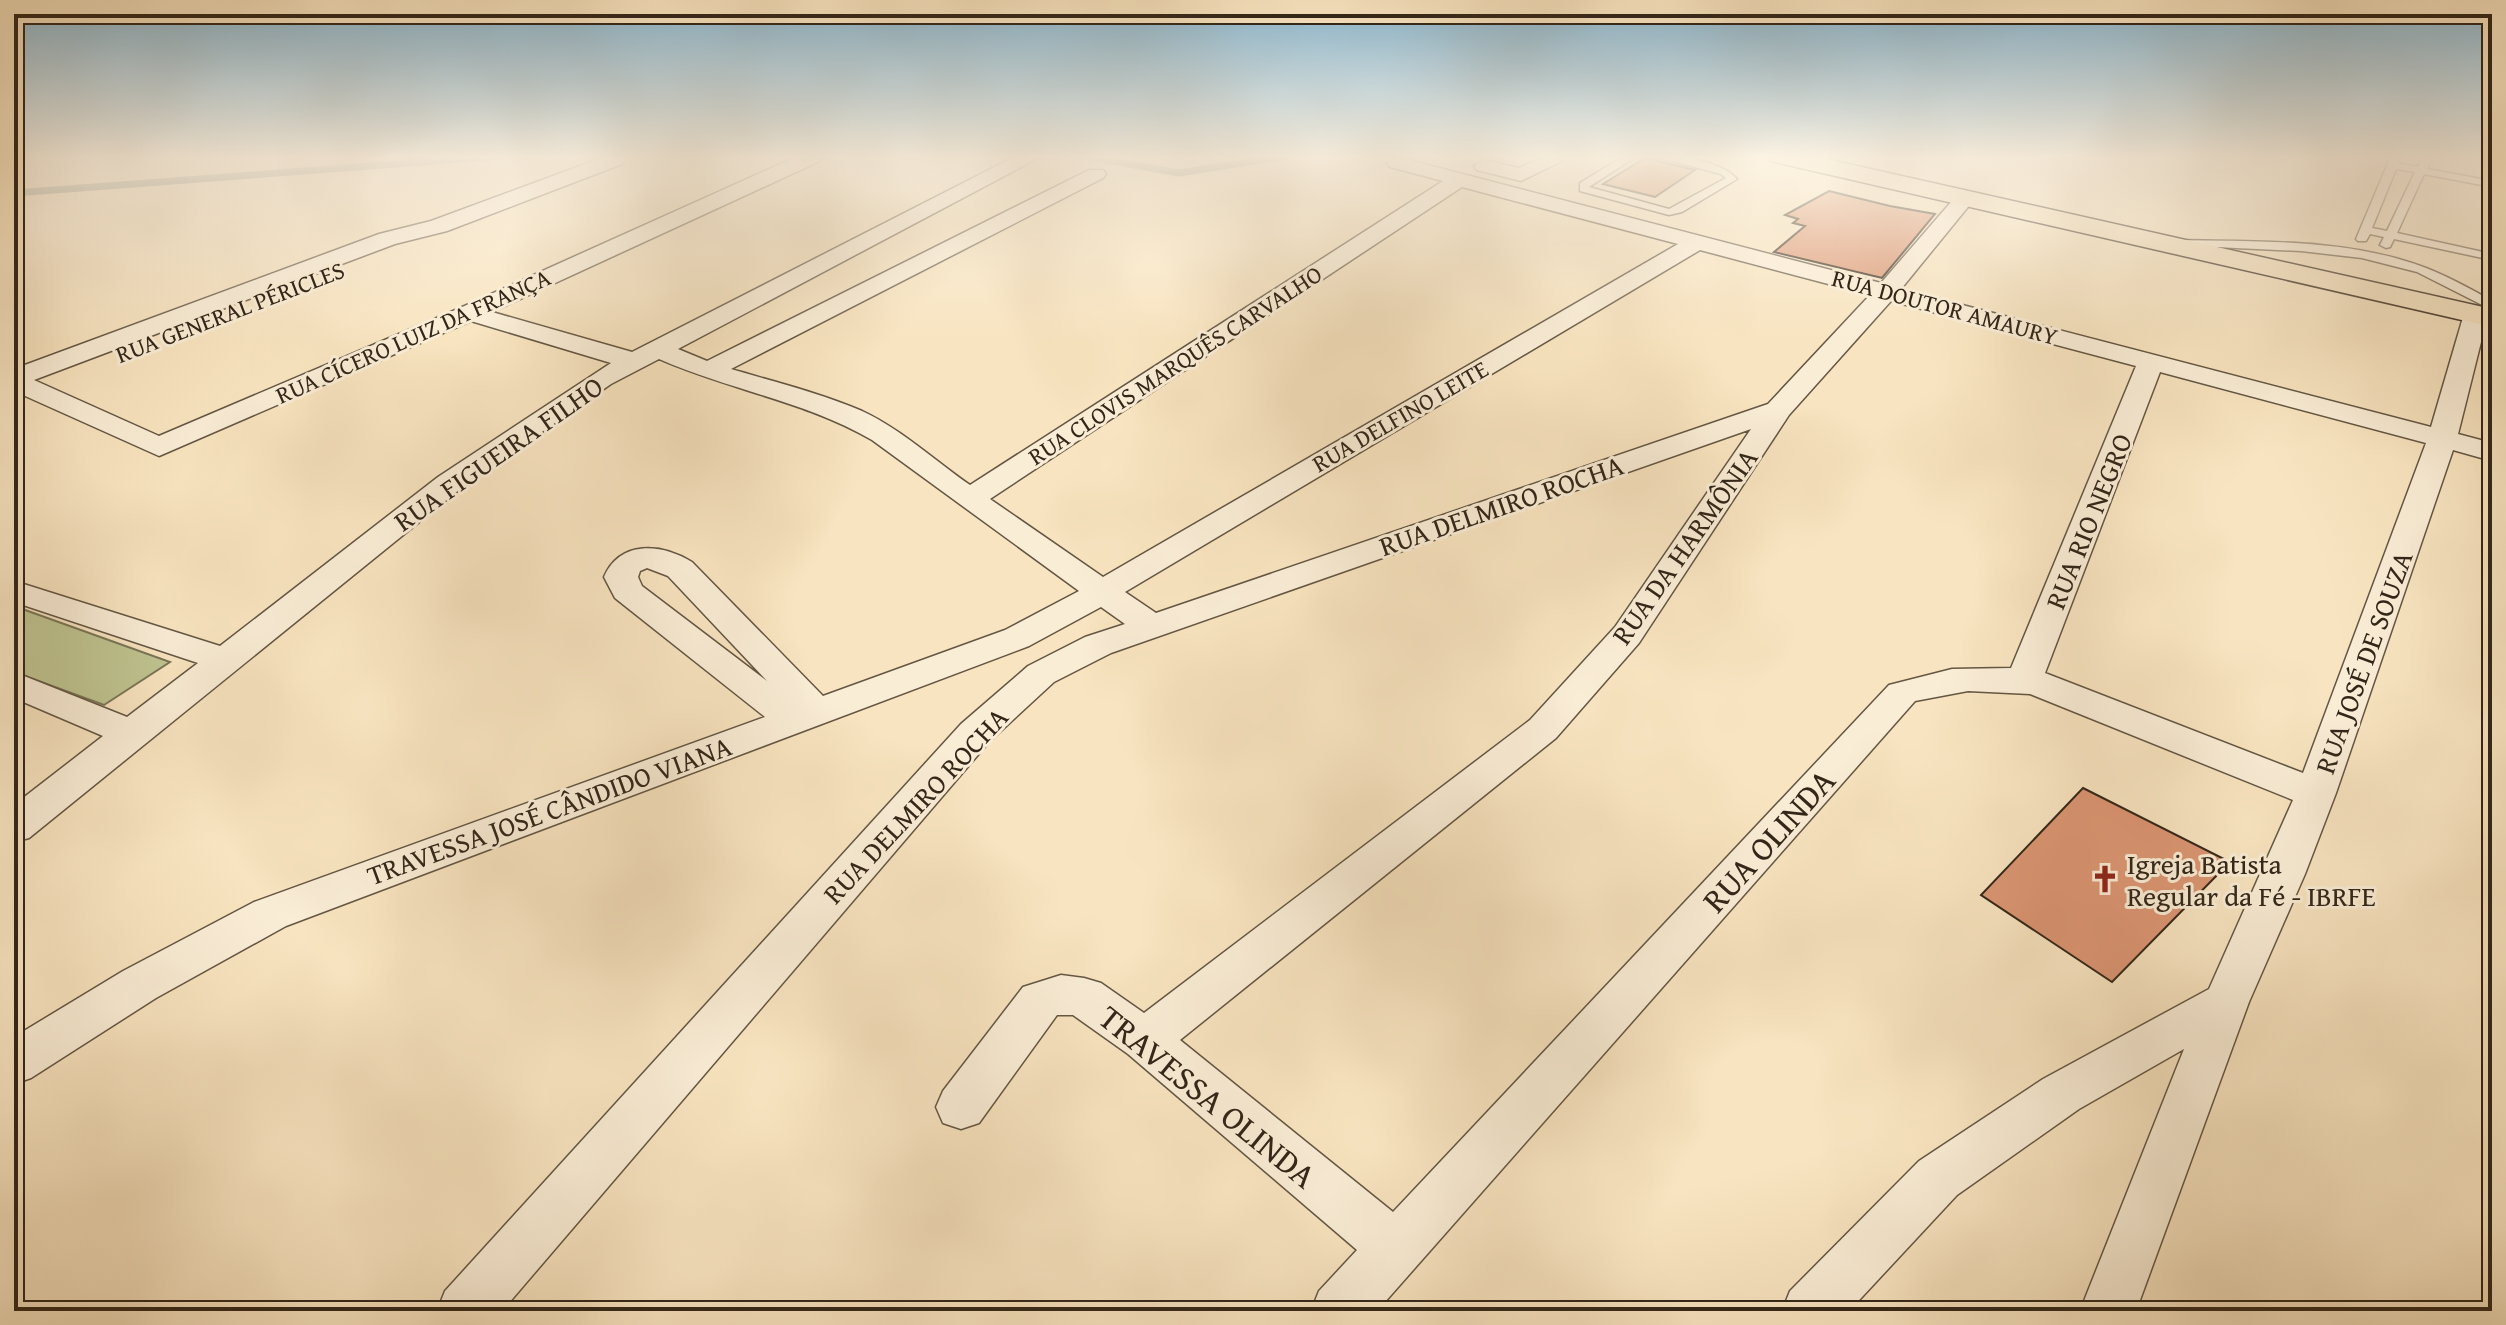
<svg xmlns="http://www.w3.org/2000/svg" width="2506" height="1325" font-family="'Gentium Book Plus',serif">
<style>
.green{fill:#bfc491;stroke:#787555;stroke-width:2}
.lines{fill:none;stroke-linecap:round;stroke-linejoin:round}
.stream{stroke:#728275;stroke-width:7}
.building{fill:#db9572;stroke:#322619;stroke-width:2}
.service-casing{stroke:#645643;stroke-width:3}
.minor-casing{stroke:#645643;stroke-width:3}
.primary-casing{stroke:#322619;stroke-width:3}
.service{fill:#faedd6;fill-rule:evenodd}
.minor{fill:#faedd6;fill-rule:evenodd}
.primary{fill:#f8e4c0;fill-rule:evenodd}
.labels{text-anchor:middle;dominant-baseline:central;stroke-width:6;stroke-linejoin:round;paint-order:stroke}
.far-street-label{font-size:24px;fill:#322619;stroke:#faedd6}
.street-label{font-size:28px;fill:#322619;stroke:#faedd6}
.poi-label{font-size:28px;fill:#322619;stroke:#faedd6;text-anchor:start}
.near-street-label{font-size:34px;fill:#322619;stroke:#faedd6}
</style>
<rect width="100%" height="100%" fill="#f8e4c0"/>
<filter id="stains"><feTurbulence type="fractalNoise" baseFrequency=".0025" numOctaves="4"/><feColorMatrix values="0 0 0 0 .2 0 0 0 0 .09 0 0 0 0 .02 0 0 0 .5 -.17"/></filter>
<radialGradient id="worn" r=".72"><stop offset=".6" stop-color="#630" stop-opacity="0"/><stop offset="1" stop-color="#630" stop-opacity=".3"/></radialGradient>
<path class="green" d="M14,606L170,662L104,705L14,672Z"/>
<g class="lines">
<path class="stream" d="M1085,156L1179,173L1286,156
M14,193L502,156"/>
</g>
<path class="building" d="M1645,158L1695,170L1655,197L1603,184Z
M1829,191L1890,206L1935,214L1882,278L1774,252L1805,226L1793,223L1798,219L1785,215Z
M2083,788L2230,862L2112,982L1981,895Z"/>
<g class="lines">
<defs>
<path id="service" d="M1624,156H1637L1589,187L1669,209L1726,178L1721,174L1653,156C1678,156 1720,160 1737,179L1682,212L1669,215L1580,191V183Z
M2391,156H2401L2398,163L2418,167L2423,156H2433L2427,169L2492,181V187L2424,174L2397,233L2492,254V260L2394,239L2390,247L2386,248L2380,245L2384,237L2370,234L2366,241H2358L2356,239ZM2396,169L2415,172L2387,231L2372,228Z
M2178,240C2260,242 2348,238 2426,268C2449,277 2471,289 2492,301V310L2417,272L2362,258L2301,251L2174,245V241Z"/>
<path id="minor" d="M607,156H622L625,160L622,164L447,231L395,244L34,380L159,436L460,308L798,156L821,158L818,162L492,312L632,352L1016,156H1042L678,349L707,361L1089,170H1103L1106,174L1103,178L731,369C775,382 820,393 862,411C901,429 935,461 970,485L1443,181L1390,167L1387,163L1397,157L1881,283L1958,194H1972L1975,198L1972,202L1901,289L2431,427L2464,314L2467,309H2485L2488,314L2458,434L2492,443V461L2453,450L2336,793L2305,874L2249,1002L2136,1311H2080L2184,1049L2079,1109L1957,1195L1849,1311H1782L1790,1291L1919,1161L2043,1079L2209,989L2293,800L2030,694L1968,691L1915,701L1377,1311H1311L1319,1291L1357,1250L1128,1054L1073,1015H1057L979,1123L961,1129L943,1123L936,1107L943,1091L1023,987L1061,975L1084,978L1101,983L1144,1013L1530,720L1615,627L1751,429L1111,653L1054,682L989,742L502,1311H437L445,1291L961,724L1028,666L1085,637L1125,624L1101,607L1029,646L286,926L156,998L31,1078L14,1084V1037L123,971L254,902L765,717L615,598L604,577C620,540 661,543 692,562L823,696L1005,630L1079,591L872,440C805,401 729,390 659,359L611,384L460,489L29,838L14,842V805L103,736L14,698V672L127,717L198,663L14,602V581L220,646L438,477L611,363L471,321L159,456L14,391V369L379,234L431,221ZM1462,187L1678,244L1103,577L990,499ZM1700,250L1870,295L1768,404L1156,613L1125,592ZM1891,301L2136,366L2011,668L1952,669L1889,685L1393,1212L1180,1040L1556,738L1639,643L1789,415ZM2160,372L2426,443L2303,773L2045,673ZM647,568L668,576L767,681L642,586L638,577L640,571Z
M1545,156H1572L1521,181L1477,170L1474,166L1484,160L1519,168Z"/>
<path id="primary" d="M1767,156H1813L2492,309V327L1779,163L1771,161Z"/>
</defs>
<use href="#service" class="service-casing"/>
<use href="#minor" class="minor-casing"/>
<use href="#primary" class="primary-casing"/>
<use href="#service" class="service"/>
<use href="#minor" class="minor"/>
<use href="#primary" class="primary"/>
</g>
<linearGradient id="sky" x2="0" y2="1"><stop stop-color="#8ab8d2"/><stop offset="0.46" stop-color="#fcf3e3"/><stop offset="1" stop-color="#fcf3e3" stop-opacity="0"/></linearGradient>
<rect width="2506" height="342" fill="url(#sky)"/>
<defs>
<symbol id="church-bare" viewBox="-9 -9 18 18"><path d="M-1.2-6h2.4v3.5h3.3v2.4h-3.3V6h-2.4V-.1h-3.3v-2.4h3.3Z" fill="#8f2418" stroke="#faedd6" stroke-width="2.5" paint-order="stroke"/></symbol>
</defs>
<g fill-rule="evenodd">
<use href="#church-bare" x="2085" y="859" width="40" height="40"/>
</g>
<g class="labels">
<g class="far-street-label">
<text transform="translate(1945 307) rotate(15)">RUA DOUTOR AMAURY</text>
<text transform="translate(230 312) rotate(-21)">RUA GENERAL PÉRICLES</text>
<text transform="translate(413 336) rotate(-24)">RUA CÍCERO LUIZ DA FRANÇA</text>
<text transform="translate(1175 365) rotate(-33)">RUA CLOVIS MARQUÊS CARVALHO</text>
<text transform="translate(1400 416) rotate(-30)">RUA DELFINO LEITE</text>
</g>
<g class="street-label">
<text transform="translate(498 453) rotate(-35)">RUA FIGUEIRA FILHO</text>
<text transform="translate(1501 505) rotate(-19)">RUA DELMIRO ROCHA</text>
<text transform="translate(2088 521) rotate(-68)">RUA RIO NEGRO</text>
<text transform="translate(1684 546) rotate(-55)">RUA DA HARMÔNIA</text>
<text transform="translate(2363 662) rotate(-70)">RUA JOSÉ DE SOUZA</text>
<text transform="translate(915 805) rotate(-47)">RUA DELMIRO ROCHA</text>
<text transform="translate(549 810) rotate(-20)">TRAVESSA JOSÉ CÂNDIDO VIANA</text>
</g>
<g class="poi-label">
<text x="2127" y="863">Igreja Batista<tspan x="2127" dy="32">Regular da Fé - IBRFE</tspan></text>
</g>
<g class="near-street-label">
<text transform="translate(1768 840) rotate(-48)">RUA OLINDA</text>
<text transform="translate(1208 1096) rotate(39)">TRAVESSA OLINDA</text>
</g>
</g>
<rect width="2506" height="1325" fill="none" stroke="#f8e4c0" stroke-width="48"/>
<rect x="16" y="16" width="2474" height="1293" fill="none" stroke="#322619" stroke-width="4"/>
<rect x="24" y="24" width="2458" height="1277" fill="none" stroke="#322619" stroke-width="2"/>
<rect width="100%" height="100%" filter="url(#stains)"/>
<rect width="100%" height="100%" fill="url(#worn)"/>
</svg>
